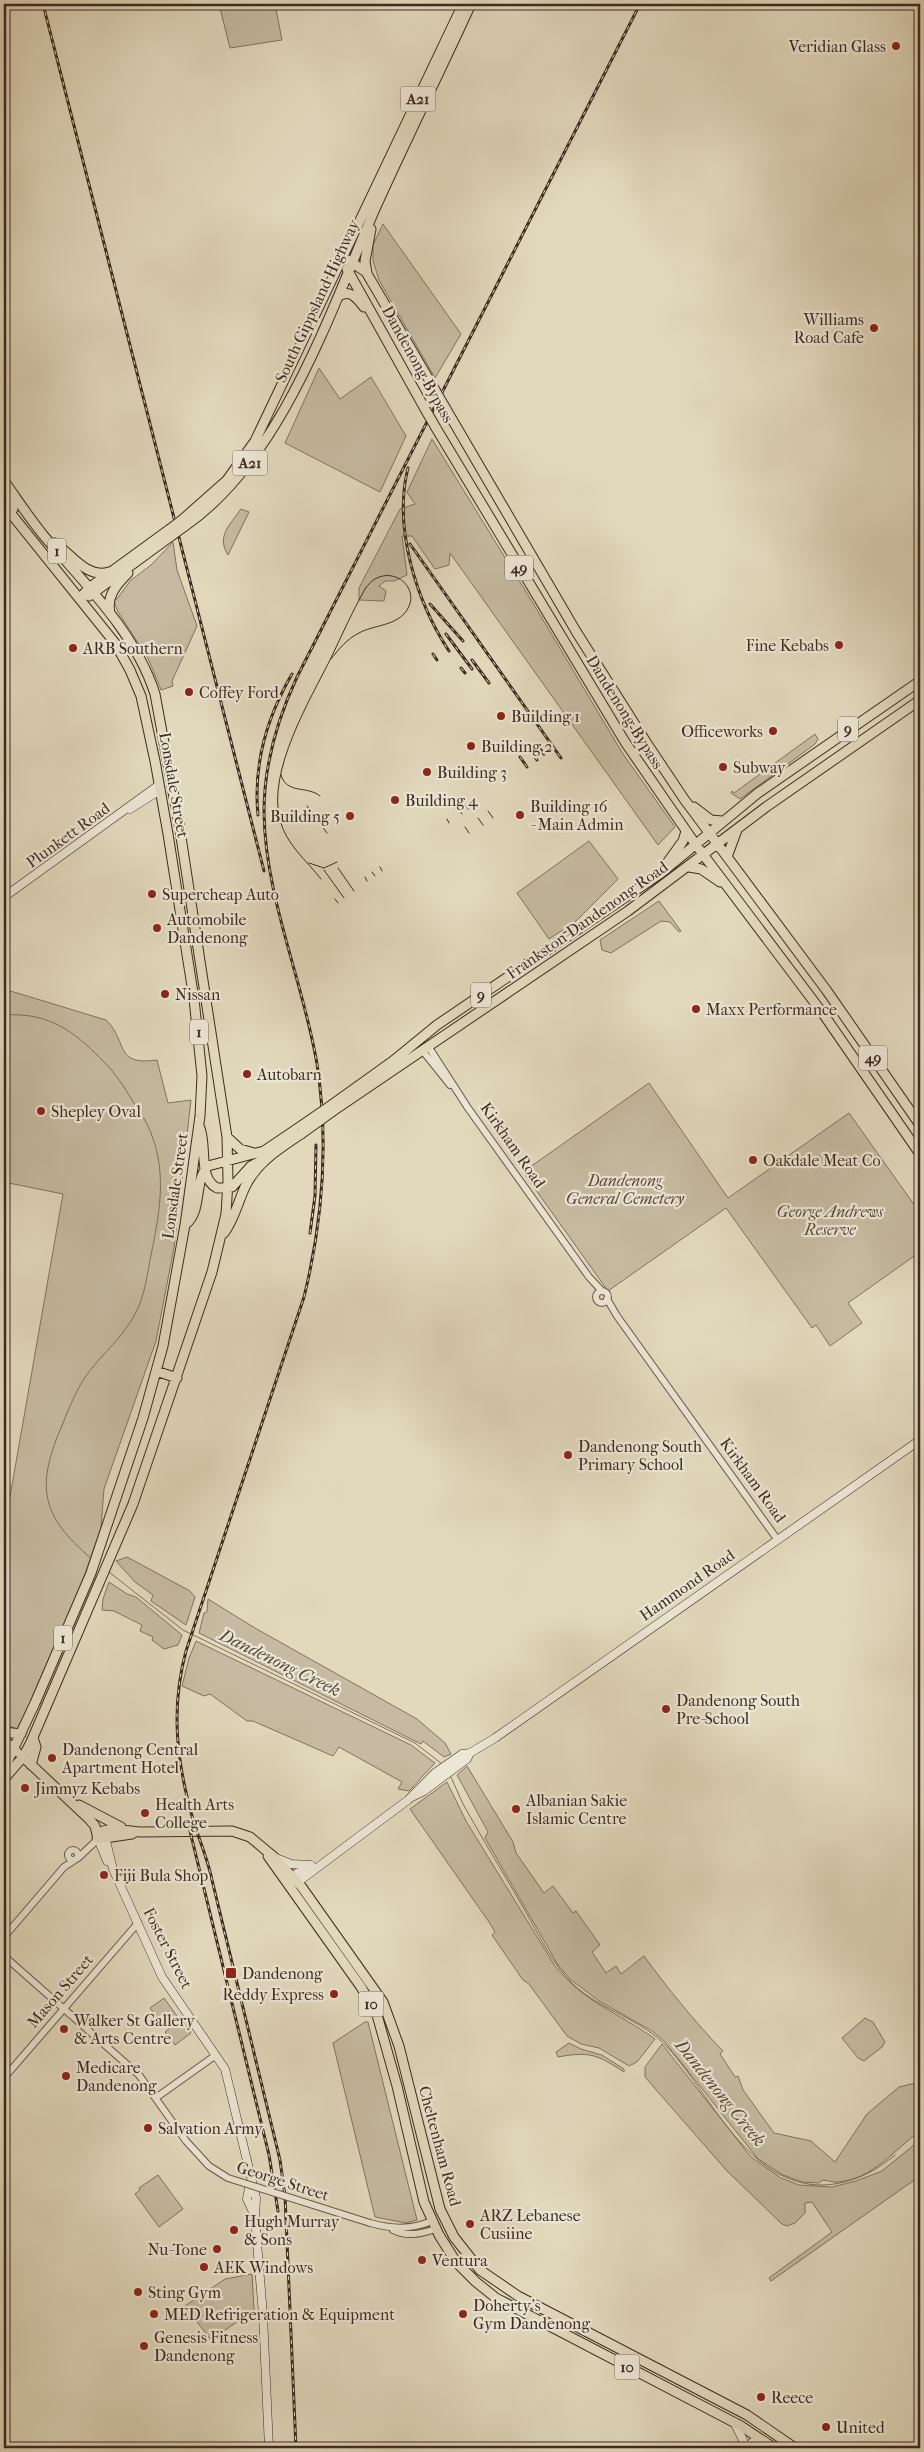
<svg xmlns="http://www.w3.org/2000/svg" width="924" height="2452" font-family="'IM FELL French Canon',serif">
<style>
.green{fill:#c6bba2;stroke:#827261}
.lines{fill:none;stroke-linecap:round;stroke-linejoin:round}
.stream{stroke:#7e705e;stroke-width:1}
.tertiary-casing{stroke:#665647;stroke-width:8}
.secondary-casing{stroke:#3d2a20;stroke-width:9}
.primary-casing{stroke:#3d2a20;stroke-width:11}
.trunk-casing{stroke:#3d2a20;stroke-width:11}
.tertiary{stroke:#ece6d4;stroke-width:6}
.secondary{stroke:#ece6d4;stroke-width:8}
.primary{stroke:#e2d9bd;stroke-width:9}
.trunk{stroke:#e2d9bd;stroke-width:9}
.tram{stroke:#3d2a20;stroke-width:1}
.rail-casing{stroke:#3d2a20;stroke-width:3}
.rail{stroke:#ece6d4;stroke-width:1;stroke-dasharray:4;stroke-linecap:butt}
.tertiary-bridge-casing{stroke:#665647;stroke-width:8;stroke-linecap:butt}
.trunk-bridge-casing{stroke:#3d2a20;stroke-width:11;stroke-linecap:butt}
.tertiary-bridge{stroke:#ece6d4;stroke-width:6}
.trunk-bridge{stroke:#e2d9bd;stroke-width:9}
.poi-dot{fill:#8f2418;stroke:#ece6d4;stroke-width:2}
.labels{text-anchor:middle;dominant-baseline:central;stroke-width:4.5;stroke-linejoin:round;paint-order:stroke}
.shield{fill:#ece6d4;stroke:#726256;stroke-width:1}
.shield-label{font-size:15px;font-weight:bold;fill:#3d2a20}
.poi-label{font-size:16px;fill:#3d2a20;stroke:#ece6d4;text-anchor:start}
.street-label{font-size:16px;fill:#3d2a20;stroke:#ece6d4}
.park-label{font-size:16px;font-style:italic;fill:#58473a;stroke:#ece6d4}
.water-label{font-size:18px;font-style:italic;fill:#58473a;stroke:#ece6d4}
</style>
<rect width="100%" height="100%" fill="#e2d9bd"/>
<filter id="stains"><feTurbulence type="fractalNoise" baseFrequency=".004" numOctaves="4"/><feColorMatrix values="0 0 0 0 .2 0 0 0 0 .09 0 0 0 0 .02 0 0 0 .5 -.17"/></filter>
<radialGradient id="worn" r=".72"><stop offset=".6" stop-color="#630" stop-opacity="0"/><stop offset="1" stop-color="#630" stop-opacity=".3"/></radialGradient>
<path class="green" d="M219,4H275L282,40L230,48Z
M383,224L461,334L435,378L379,280L373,261V245Z
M319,368L340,399L371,377L406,436L380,492L285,443Z
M432,439L536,608L623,754L675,827L658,845L450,553L449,565L435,569L412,536H402L407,575L394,581H385L379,586L386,591L384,601L359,600V588L400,509L415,504L407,492Z
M241,509L249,512L228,555C216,536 230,525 241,509Z
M173,542L177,570L197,626L172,681L173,686L161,690L148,658L118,612L113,599H117L130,581L151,565Z
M815,734L818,739L815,744L740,799L731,793L732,791L734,793Z
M589,841L618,879L575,922L549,939L517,893Z
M659,901L681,931L679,932L670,922L661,921L611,953L602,950L600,940Z
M4,989L106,1020C129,1042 113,1066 157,1060L168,1103L191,1100L174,1248L156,1341L104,1489L101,1528L79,1591L18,1730L4,1723V1531L63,1194L4,1182Z
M649,1083L728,1198L849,1113L920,1213V1252L848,1303L862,1323L830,1346L816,1325L812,1328L726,1208L608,1291L523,1172Z
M127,1557L190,1591L195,1597L186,1625L151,1601L153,1595L135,1582L116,1561Z
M109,1582L127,1594L136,1597L182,1635L178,1645L164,1649L152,1640L153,1637L140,1631L142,1625L114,1611L102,1610L103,1599Z
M208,1599L255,1628L417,1719L445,1743L451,1754L444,1757L423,1741L421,1744L199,1633L204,1613L207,1612Z
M196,1641L411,1745L435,1763L409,1791L398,1789L402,1782L339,1747L333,1756L253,1721H247L210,1694L204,1696L182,1686L189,1658Z
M467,1766L513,1842L516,1853L544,1893L553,1886L573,1913L576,1911L600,1945L592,1952L606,1973L616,1966L621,1974L644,1956C669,1990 694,2021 723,2051L720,2054L735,2077L738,2076L743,2090L774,2133L811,2141L835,2162L867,2114L899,2087L920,2082V2131C894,2150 873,2179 838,2182C833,2183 828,2180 823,2180L819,2183L802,2182L783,2175L758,2159L664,2041L652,2031L599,2001L570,1979L558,1965L485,1838L488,1832L457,1775Z
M447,1782L466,1821L555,1966C586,2004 618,2012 655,2039L637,2062L629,2066L599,2048L581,2044L567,2036L529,1984L523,1980L492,1935L495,1932L489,1922L410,1809Z
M164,1998L177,2016L163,2026L150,2008Z
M865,2018L873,2022L885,2042L882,2047L864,2061L858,2058L842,2038Z
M177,2021H183L191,2033L175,2045L165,2032Z
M365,2022H368L417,2220L406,2223L375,2217L333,2043Z
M569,2043L581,2049L602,2055L624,2069V2072C598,2055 590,2051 558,2057L556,2052Z
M662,2044L751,2157L781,2178L799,2185L832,2187L856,2181L882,2171L914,2145L920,2153V2176L771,2281L769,2278L832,2232L812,2202L805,2203V2213L795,2223L787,2226L782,2224L727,2171L645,2077V2067Z
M158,2175L183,2209L159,2227L135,2194L140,2190L139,2188Z
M252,2274L254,2310L211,2340L185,2306L225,2279Z"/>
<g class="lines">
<path class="stream" d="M4,1015C50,1012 75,1032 105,1063C116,1074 124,1087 132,1100C139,1111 148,1123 152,1136C167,1175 159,1216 151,1255C147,1275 145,1296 135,1314C124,1336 103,1353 88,1373C77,1388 70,1406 63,1423C36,1485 39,1515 92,1559
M109,1572L183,1630L415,1743L442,1764
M450,1775L463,1804C483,1840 504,1874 524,1909C539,1935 552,1964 574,1985C602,2011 642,2019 668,2048C712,2096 748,2186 823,2185C851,2184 873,2173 895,2155"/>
<defs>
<path id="tertiary" d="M428,1046L468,1108L589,1277L602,1291
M422,1050L450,1085
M596 1297a6 6 0 1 1 12 0a6 6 0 1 1-12 0Z
M607,1299L617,1316L777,1539
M68 1855a5 5 0 1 1 10 0a5 5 0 1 1-10 0Z
M78,1858L98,1839
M4,1937L64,1867L75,1860
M4,1956L139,2075L186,2141
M4,2078L138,1923
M157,2097L216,2055
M370,2223C392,2229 410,2230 432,2221
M393,2230C407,2237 421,2234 435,2229"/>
<path id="secondary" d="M130,809L160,790
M4,897L159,785
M412,1797L424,1791L467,1759L470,1753
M105,1837L113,1869L162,1977L225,2069L256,2198L255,2218L263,2315L269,2448
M98,1839L107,1861
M276,1858L291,1864L311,1865
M293,1876L309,1866
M298,1882L408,1800L435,1773L462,1754L470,1753L495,1738L920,1440
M250,2183L247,2199L254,2214
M734,2422L743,2440L742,2448
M744,2448L759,2438
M755,2448L764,2441"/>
<path id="primary" d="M23,1757L89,1819L95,1826L98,1839L132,1834
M31,1765L36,1747L33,1738
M79,1805L121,1827
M97,1838L103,1831L112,1829L140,1832L232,1831L250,1837L274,1857L301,1886L383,2002L399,2046L440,2209L454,2237L480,2270L518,2296L747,2415L795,2448
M268,1856L361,1987L377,2015L397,2086L424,2202L439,2235L456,2262L476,2282L496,2298L741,2426L774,2448"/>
<path id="trunk" d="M348,260L366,272L435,390
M347,269L425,409
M367,273L365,261L371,229
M339,296C350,289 357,298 364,307
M446,409L577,633L646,742L684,799L827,991L920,1125
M436,428L625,742L696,845L824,1015L920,1154
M4,481C17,499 30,519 44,536C86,585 135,632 155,694L179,824L227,1137L228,1181L226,1214L212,1272L133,1504L31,1742L23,1757L4,1779
M4,496L13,509
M4,505L115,643L130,670L141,696L155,761L168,834L194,999L202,1076L200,1116L185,1225L163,1346L143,1418L91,1573L35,1703L4,1769
M183,519L227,480L255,441L463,4
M185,526C282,459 329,314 375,209C406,140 440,72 471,4
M55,543C71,554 87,579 109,572
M89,596L171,536
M80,598L89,588L170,529
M110,613C106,596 117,584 128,573
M694,807L711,820L722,821
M727,857L737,830
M665,866L683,841L686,831
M689,867L701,869L720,882
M333,1104L393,1061L437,1025L661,873L758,793L920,681
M333,1111L628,911L766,807L920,700
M200,1128C207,1147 198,1178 217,1188L232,1187L251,1166L268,1157
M227,1137L240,1149L254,1153
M185,1225C203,1211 193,1182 208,1166L264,1151L301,1126
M224,1233C234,1220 238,1202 245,1187C257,1162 279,1149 301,1134
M156,1371L177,1378
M4,1732L21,1734
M4,1740L17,1752"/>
</defs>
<use href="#tertiary" class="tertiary-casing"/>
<use href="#secondary" class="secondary-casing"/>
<use href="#primary" class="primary-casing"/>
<use href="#trunk" class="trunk-casing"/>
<use href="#tertiary" class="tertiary"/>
<use href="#secondary" class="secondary"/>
<use href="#primary" class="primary"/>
<use href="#trunk" class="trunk"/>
<path class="tram" d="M281,775C287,795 307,785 320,796
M465,805L468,809
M307,806L327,833
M459,810L462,814
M488,811L493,818
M478,818L483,825
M447,819L449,823
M465,827L469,833
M309,863L324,868L337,862
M380,867L382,871
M338,868L354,891
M324,870L344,898
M372,872L375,876
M365,877L367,881
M321,879C306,860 286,844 280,820C267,771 310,700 331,658C342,635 352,612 365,589C385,559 423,585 407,610C397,626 373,625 359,633C347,639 339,649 331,659
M335,899L338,903"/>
<defs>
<path id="rail" d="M43,4L264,871
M408,468C393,527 416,601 449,651
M410,544L561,758
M430,604L463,641
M446,634L472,669
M433,654L437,660
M472,660L489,683
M461,668L465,673
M537,745L544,754
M530,750L537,760
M520,757L527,767
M258,815C253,764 267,717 292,674
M310,1233L315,1196L316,1145
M189,1827L269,2155L278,2211
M296,2448L285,2196L280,2160C258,2067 234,1974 212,1880C208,1860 200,1842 194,1823C177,1765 170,1710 186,1651L304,1297C323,1220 329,1143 317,1064C303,980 265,898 264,812C264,765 277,720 297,677L640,4"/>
</defs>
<use href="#rail" class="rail-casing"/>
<use href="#rail" class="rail"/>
<defs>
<path id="tertiary-bridge" d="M186,2141L209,2166L228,2178L370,2223"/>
<path id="trunk-bridge" d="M435,390L446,409
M425,409L436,428
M170,529L183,519
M171,536L185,526
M301,1126L333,1104
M301,1134L333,1111"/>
</defs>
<use href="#tertiary-bridge" class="tertiary-bridge-casing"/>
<use href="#trunk-bridge" class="trunk-bridge-casing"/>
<use href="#tertiary-bridge" class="tertiary-bridge"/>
<use href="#trunk-bridge" class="trunk-bridge"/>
</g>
<g class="poi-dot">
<circle cx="896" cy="46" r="5"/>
<circle cx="874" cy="328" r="5"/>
<circle cx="839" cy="645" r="5"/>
<circle cx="73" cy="648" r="5"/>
<circle cx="189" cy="692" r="5"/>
<circle cx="501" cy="716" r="5"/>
<circle cx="773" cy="731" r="5"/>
<circle cx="471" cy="746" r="5"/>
<circle cx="723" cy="767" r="5"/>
<circle cx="427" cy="772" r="5"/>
<circle cx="395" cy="800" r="5"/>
<circle cx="520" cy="815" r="5"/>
<circle cx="350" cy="816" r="5"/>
<circle cx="152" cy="894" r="5"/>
<circle cx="157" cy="928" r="5"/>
<circle cx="165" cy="994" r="5"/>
<circle cx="696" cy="1009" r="5"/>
<circle cx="247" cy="1074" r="5"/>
<circle cx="41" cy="1111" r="5"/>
<circle cx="753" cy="1160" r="5"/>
<circle cx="568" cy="1455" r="5"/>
<circle cx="666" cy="1709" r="5"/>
<circle cx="52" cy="1758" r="5"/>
<circle cx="25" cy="1788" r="5"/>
<circle cx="516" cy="1809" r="5"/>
<circle cx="145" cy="1813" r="5"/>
<circle cx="104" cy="1875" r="5"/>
<rect x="225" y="1967" width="12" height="12" rx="2.5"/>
<circle cx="334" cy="1994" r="5"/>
<circle cx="64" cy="2029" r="5"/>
<circle cx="66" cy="2076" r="5"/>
<circle cx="148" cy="2128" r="5"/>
<circle cx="470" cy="2224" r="5"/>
<circle cx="234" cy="2230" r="5"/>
<circle cx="217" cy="2249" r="5"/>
<circle cx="422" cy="2260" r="5"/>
<circle cx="204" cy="2267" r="5"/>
<circle cx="138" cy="2292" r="5"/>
<circle cx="154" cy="2314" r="5"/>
<circle cx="463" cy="2314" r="5"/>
<circle cx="144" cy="2346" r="5"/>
<circle cx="761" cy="2397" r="5"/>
<circle cx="826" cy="2427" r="5"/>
</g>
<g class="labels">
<g class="shield">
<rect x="400.5" y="86.5" width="35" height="25" rx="4"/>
<rect x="232.5" y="450.5" width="35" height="25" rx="4"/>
<rect x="48" y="538.5" width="18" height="25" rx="4"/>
<rect x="505" y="555.5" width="28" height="25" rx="4"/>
<rect x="838" y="716.5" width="20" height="25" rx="4"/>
<rect x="471" y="982.5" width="20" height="25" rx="4"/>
<rect x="190" y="1019.5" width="18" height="25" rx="4"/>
<rect x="859" y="1045.5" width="28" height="25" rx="4"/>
<rect x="54" y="1625.5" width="18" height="25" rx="4"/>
<rect x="358.5" y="1991.5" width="25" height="25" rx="4"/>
<rect x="614.5" y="2354.5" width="25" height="25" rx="4"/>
</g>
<g class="shield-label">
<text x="418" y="99">A21</text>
<text x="250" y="463">A21</text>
<text x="57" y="551">1</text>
<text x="519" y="568">49</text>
<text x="848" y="729">9</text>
<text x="481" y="995">9</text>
<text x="199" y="1032">1</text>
<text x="873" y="1058">49</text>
<text x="63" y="1638">1</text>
<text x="371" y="2004">10</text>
<text x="627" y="2367">10</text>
</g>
<g class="poi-label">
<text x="886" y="46" text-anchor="end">Veridian Glass</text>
<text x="864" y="319" text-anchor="end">Williams<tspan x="864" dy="18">Road Cafe</tspan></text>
<text x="829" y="645" text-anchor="end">Fine Kebabs</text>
<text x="83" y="648">ARB Southern</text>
<text x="199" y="692">Coffey Ford</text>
<text x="511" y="716">Building 1</text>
<text x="763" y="731" text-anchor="end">Officeworks</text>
<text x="481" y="746">Building 2</text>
<text x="733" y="767">Subway</text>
<text x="437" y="772">Building 3</text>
<text x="405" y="800">Building 4</text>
<text x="530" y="806">Building 16<tspan x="530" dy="18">- Main Admin</tspan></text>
<text x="340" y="816" text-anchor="end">Building 5</text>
<text x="162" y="894">Supercheap Auto</text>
<text x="167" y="919">Automobile<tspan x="167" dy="18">Dandenong</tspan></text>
<text x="175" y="994">Nissan</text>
<text x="706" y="1009">Maxx Performance</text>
<text x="257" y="1074">Autobarn</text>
<text x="51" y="1111">Shepley Oval</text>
<text x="763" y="1160">Oakdale Meat Co</text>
<text x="578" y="1446">Dandenong South<tspan x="578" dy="18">Primary School</tspan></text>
<text x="676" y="1700">Dandenong South<tspan x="676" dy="18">Pre-School</tspan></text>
<text x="62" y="1749">Dandenong Central<tspan x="62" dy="18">Apartment Hotel</tspan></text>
<text x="35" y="1788">Jimmyz Kebabs</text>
<text x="526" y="1800">Albanian Sakie<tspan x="526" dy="18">Islamic Centre</tspan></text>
<text x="155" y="1804">Health Arts<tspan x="155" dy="18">College</tspan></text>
<text x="114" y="1875">Fiji Bula Shop</text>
<text x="242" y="1973">Dandenong</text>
<text x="324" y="1994" text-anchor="end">Reddy Express</text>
<text x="74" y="2020">Walker St Gallery<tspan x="74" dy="18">&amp; Arts Centre</tspan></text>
<text x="76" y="2067">Medicare<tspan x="76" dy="18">Dandenong</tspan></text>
<text x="158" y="2128">Salvation Army</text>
<text x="480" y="2215">ARZ Lebanese<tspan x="480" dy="18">Cusiine</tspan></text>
<text x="244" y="2221">Hugh Murray<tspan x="244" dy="18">&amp; Sons</tspan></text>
<text x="207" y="2249" text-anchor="end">Nu-Tone</text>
<text x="432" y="2260">Ventura</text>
<text x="214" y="2267">AEK Windows</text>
<text x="148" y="2292">Sting Gym</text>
<text x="473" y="2305">Doherty's<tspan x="473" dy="18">Gym Dandenong</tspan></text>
<text x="164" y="2314">MED Refrigeration &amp; Equipment</text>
<text x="154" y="2337">Genesis Fitness<tspan x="154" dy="18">Dandenong</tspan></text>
<text x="771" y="2397">Reece</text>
<text x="836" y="2427">United</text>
</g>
<g class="street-label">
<text transform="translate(317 301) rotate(-65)">South Gippsland Highway</text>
<text transform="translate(418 364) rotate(61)">Dandenong Bypass</text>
<text transform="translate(625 712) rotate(58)">Dandenong Bypass</text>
<text transform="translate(174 785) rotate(80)">Lonsdale Street</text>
<text transform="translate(68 835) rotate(-36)">Plunkett Road</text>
<text transform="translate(587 920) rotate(-35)">Frankston-Dandenong Road</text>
<text transform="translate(513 1145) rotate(55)">Kirkham Road</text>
<text transform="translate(175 1186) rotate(-82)">Lonsdale Street</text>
<text transform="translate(753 1480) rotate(54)">Kirkham Road</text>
<text transform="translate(687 1585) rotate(-35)">Hammond Road</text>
<text transform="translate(168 1948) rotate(63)">Foster Street</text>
<text transform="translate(60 1991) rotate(-49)">Mason Street</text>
<text transform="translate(440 2146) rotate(75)">Cheltenham Road</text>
<text transform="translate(283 2181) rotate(18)">George Street</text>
</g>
<g class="park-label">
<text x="625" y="1180">Dandenong<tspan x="625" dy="18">General Cemetery</tspan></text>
<text x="830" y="1211">George Andrews<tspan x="830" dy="18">Reserve</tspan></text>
</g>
<g class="water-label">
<text transform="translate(280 1663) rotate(26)">Dandenong Creek</text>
<text transform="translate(720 2093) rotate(51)">Dandenong Creek</text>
</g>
</g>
<rect width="924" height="2452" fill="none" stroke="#e2d9bd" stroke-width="20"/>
<rect x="5" y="5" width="914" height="2442" fill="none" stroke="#3d2a20" stroke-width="2.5"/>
<rect x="10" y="10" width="904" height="2432" fill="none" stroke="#3d2a20"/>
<rect width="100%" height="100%" filter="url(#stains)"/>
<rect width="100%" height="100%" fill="url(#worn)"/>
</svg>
